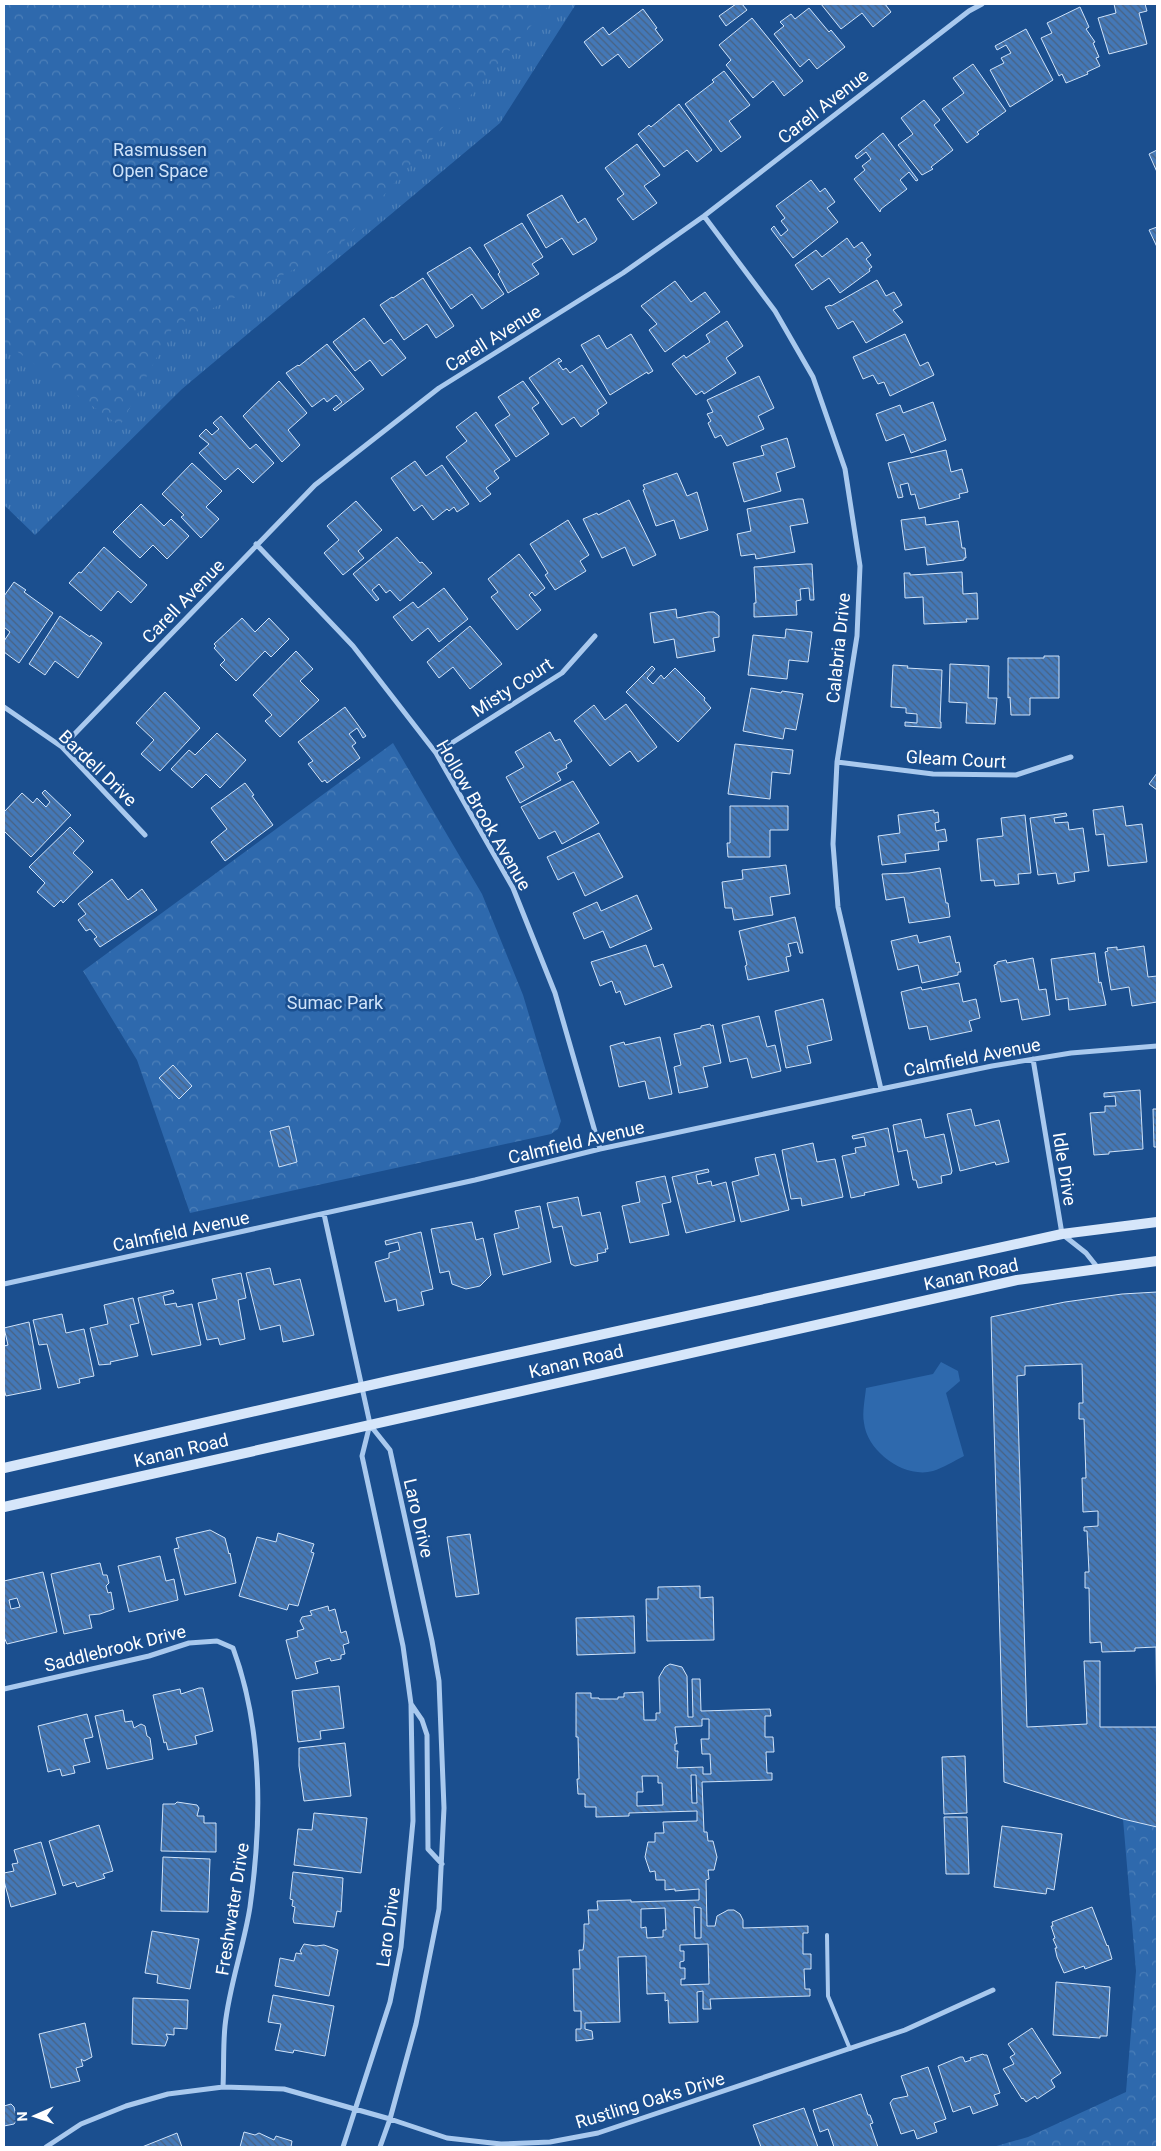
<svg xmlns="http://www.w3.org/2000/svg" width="1161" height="2151" font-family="Roboto,sans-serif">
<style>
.grass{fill:url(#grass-tufts)}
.park{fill:url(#park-crowns)}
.pitch{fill:#2e69ad}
.building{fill:url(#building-back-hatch);stroke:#cfe3fa;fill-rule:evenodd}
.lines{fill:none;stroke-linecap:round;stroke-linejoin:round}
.lane{stroke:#a9c9ee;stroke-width:4}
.street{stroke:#a9c9ee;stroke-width:5}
.secondary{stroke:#d6e6fa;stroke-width:10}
.labels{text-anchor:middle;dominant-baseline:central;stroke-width:5;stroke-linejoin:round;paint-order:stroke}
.street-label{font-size:18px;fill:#fff;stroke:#1b4f8f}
.park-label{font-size:18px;fill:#cfe3fa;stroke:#1b4f8f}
</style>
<defs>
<pattern id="grass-tufts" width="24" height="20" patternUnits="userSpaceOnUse" patternTransform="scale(1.25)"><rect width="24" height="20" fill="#2e69ad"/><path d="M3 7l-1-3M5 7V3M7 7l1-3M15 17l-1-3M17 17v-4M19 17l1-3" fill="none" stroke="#4d80b9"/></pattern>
<pattern id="park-crowns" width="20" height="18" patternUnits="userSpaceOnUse" patternTransform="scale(1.25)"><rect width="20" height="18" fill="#2e69ad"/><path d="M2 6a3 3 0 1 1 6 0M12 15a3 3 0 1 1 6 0" fill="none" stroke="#4d80b9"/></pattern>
<pattern id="building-back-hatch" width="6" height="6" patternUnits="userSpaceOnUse" patternTransform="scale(1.25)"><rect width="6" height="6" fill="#4478b7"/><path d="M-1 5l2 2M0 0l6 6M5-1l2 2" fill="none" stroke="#486282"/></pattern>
</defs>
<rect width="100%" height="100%" fill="#1b4f8f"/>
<path class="grass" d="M4,4H576L500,123L182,389L35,535L4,505Z"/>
<path class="park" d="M4,4H550L337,249L173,327L120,426L4,342Z
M393,743L482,894L523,995L561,1121L558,1129L551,1134L190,1213L137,1060L83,971Z
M1123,1819L1157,1827V2147H993L1028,2137L1126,2092L1136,1971Z"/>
<path class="pitch" d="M941,1362L958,1371L960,1381L946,1393L964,1456C954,1461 943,1468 933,1471C904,1479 867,1451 864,1423C862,1412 865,1399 866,1388L933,1374Z"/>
<path class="building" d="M736,4H742L747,10L726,26L719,16Z
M821,4H885L891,12L873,27L862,13L841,29Z
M1114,4H1145L1147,11L1139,13L1147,44L1109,54L1098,18L1116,13Z
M1080,7L1089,27L1086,29L1095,42L1093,43L1099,57L1096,58L1100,66L1087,72L1088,74L1066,83L1062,74L1059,76L1041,38L1052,33L1047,23Z
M809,8L829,32L831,30L845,47L817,69L809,59L800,67L774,34L784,26L780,22L791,14L795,19Z
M643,9L657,28L655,29L663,40L629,68L618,54L602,66L584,42L603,27L609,35Z
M752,18L803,81L784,96L773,81L753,98L726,65L731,60L719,45Z
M1026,29L1053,80L1010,107L990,70L1004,63L1001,58L1011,53L1006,45L997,50L995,46Z
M973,64L1006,111L977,132L979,134L967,143L942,109L964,93L953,78Z
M724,71L750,105L729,121L741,137L721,152L685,104L714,82L712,80Z
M924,100L940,120L934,125L953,150L931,167L933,169L922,175L898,145L913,134L901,118Z
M679,104L712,150L697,162L687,150L664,167L638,134L649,125L651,127Z
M883,133L918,180L916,181L909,172L900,180L907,189L881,209L880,212L854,179L865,170L862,166L871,159L866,152L857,159L855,156Z
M637,144L660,175L644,186L657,203L633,220L617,199L624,194L605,168Z
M1157,150V172L1149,154Z
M811,180L820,192L825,188L835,202L827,208L838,222L793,258L771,229L774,226L781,236L788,230L781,221L785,218L776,206Z
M562,195L578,223L585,218L597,239L595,242L573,255L562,238L546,248L527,215Z
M522,223L543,257L532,264L539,274L508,293L498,274L500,272L484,245Z
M1157,227V247L1149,230Z
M847,238L854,248L862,242L871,255L866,259L872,267L869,269L870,271L840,293L829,278L812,290L795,265L816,250L822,257Z
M470,247L504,294L482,309L472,294L451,309L427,273Z
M423,278L454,326L436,338L427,324L404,340L380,305L392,297L393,298Z
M877,280L886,296L894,292L902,305L893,310L903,322L866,343L853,321L838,329L825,307L830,305L831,306Z
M675,281L691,302L705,292L720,312L665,352L649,330L657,324L641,306Z
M364,318L384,344L391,339L406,358L382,376L370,360L355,371L333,342Z
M727,321L743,346L726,358L736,373L704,394L702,391L696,395L672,364L684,355L686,358L710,342L706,335Z
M631,334L653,371L648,374L647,372L610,395L581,345L599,335L607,349Z
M905,334L920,366L928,362L934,375L890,396L884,382L878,384L873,375L863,379L853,357Z
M327,344L364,389L335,411L333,409L342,402L336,395L327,402L324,398L312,407L286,373L298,365L299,366Z
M559,358L562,361L558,363L563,370L566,368L570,373L582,365L607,403L597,410L599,414L581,427L574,417L562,425L529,378Z
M759,376L774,408L758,416L764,429L727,446L721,435L715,438L708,423L711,421L707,414L713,412L707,400Z
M279,381L307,413L288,430L300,445L282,462L243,416Z
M523,381L539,403L532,408L549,434L516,457L495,425L510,415L498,397Z
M933,402L946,440L911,453L904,434L886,441L876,414L900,405L903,413Z
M476,412L510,460L494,471L499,478L486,488L491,494L480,502L446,457L467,441L456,427Z
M221,416L250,449L256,444L274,463L253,483L238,468L225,480L199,453L209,444L199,436L206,429L212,435L219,429L213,423Z
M787,438L795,467L776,473L781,491L744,502L733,463L764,455L761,446Z
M946,450L951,472L962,469L968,492L959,494L960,498L919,509L915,494L911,495L908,483L900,485L903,497L898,498L888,463Z
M415,461L426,476L442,465L469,504L457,512L454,507L449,511L447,509L433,520L422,505L414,511L391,478Z
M192,463L222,491L206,507L219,519L201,538L181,517L184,515L162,494Z
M677,473L687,496L697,492L708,530L680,539L674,520L656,526L643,490L645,489L643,485Z
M798,499H803L808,523L790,526L795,552L756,559L755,554L741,556L737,534L751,531L747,509Z
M629,500L656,555L633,566L625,547L602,558L583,519L597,513L598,515Z
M356,501L382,530L358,551L364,558L343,575L324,553L339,540L327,526Z
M141,504L164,526L171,519L189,536L167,559L153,545L140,558L113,532Z
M925,517L926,525L958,521L962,548H965L966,558H964V560L927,565L925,547L905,550L901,520Z
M568,520L589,555L580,561L586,571L555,590L545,575L548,573L530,544Z
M397,537L420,563L422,562L432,573L400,601L390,590L386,593L379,584L372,590L379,599L376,601L353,574Z
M104,547L147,585L131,603L118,591L101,611L69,583L79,572L81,573Z
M519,554L545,588L535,596L532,592L529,595L541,610L517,630L491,597L498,592L488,579Z
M807,564H812L814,600H810L809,588L800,589L801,600L796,601L797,615L754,617V603H756L754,567Z
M962,572L963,594L977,593L978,619H966L967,622L924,624L923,597L905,598L904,573H910V575Z
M14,582L26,590L24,592L53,613L19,663L4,652V641L10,632L4,627V596Z
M444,588L468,619L439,642L428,628L412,641L393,617L413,602L418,608Z
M676,609L677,618L708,612H714L719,616V637L713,638L715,651L677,658L674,639L654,643L650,613Z
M60,616L90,637L91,635L102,643L78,678L55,661L45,675L29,664Z
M242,618L255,632L269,618L289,639L271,657L265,651L236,681L220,665L225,660L214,648L216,646L214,644Z
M470,626L502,664L470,689L453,667L439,678L427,662Z
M786,629L812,632L808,662L789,660L787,679L748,675L753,635L785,638Z
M296,651L313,669L300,681L319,700L280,737L265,721L272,715L253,695Z
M1044,656H1059V698H1030V715H1011L1010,697L1008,698V658H1044Z
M950,664L989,666L988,698H997L995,724L966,723L967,703L949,702Z
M893,665L908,666L907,668L942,670L940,722H941V728L905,726V722L917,723V714L906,713V708L891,707Z
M652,666L655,669L647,678L653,684L661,675L664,679L675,668L705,698L704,700L711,708L678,742L626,692Z
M751,688L781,693L782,691L803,694L796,730L785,728L783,739L743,731Z
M165,692L200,728L160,771L141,754L154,740L136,723Z
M626,704L657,747L638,762L630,751L610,766L574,721L594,705L605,720Z
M345,707L366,736L363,738L357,728L349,734L356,743L352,746L360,758L327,783L325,780L322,782L308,764L313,761L298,742Z
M550,732L555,741L560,739L572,761L566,765L567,768L557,773L561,780L520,803L506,777L524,767L515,752Z
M217,733L246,760L220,788L206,774L192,788L171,769L189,750L195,755Z
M735,744L793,750L790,774L772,772L770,799L728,794Z
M1157,773V790L1149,784Z
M573,781L599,823L562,844L555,831L539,839L521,807Z
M245,783L254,795L252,796L273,825L225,861L211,842L227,829L211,808Z
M45,790L71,815L31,857L5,832L4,833V812L22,793L33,803L37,798L46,807L50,802L42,793Z
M730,806H788V830H770V857H728L727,843H730Z
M1123,806L1126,826L1142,824L1147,862L1108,866L1104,834L1096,835L1093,810Z
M934,810V813L938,812L939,822L935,823L936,831L945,829L947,841L938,842L939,850L905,854L906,862L882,865L878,836L900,833L898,815Z
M1066,813L1067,816L1054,818L1055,823L1068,822L1069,830L1083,828L1089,871L1074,873L1075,881L1058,884L1056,873L1038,875L1030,818Z
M1025,815L1031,873L1018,874L1019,884L995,886L994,880L981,881L977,839L1003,836L1001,818Z
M70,827L84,841L73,853L93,872L63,903L61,900L54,907L37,892L45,883L29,867Z
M599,833L623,877L585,896L574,872L558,880L547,857Z
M786,865L790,894L770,897L773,915L734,920L732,908H725L722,882L743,879L742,870Z
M940,868L946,903H948L950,917L909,923L904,897L886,900L882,874L909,873Z
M112,879L128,900L142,889L157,910L100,947L94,939L97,937L90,929L86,931L78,920L86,914L78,904Z
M637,895L652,929L610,948L603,931L584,939L573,913L597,902L601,911Z
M795,917L803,953H800L797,942L788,944L791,956L786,957L789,971L748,980L745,966L747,965L739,931Z
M917,935L919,943L950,936L956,963L959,962L961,972H958V975L922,983L918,965L898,970L891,941Z
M646,945L654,967L663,964L672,987L625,1005L620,991L616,993L612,981L600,986L591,962Z
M1144,946L1148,977L1157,976V1002L1132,1006L1129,987L1111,990L1105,952L1108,951L1107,948L1117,947V950Z
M1095,953L1099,983L1101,982L1106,1005L1069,1010L1068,998L1056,1000L1051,959Z
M1033,958L1039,990L1046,989L1050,1015L1022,1020L1018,999L1001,1002L994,965L997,964V962L1006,960L1007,963Z
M959,983L963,1002L976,999L980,1018L969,1021L972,1031L930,1040L927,1026L909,1029L901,992L921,987L922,990Z
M823,999L832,1040L807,1046L811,1063L786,1068L775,1011Z
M759,1016L767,1047L775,1045L781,1071L752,1078L747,1058L730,1062L722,1025Z
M710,1024L711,1026L713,1025L721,1063L703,1067L708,1087L679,1093L674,1067L681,1065L674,1034L701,1028V1026Z
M660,1037L672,1094L649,1099L645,1081L619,1087L610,1046L624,1042L625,1045Z
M173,1065L192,1086L179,1099L159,1078Z
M1140,1090L1143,1149L1109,1152V1154L1094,1155L1090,1113L1105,1112V1106H1116L1115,1096L1104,1097V1093Z
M971,1109L975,1126L999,1120L1009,1162L996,1165L995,1162L960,1171L947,1114Z
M1153,1109H1157V1147H1154Z
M921,1119L925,1138L944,1134L952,1171L951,1174L941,1176L942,1183L918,1188L916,1180H913L907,1150L898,1152L893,1125Z
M289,1126L297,1162L279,1167L270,1131Z
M888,1128L899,1185L864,1193L865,1195L851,1198L842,1156L856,1153L855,1148L866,1146L864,1137L853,1139L852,1136Z
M813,1143L817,1162L835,1159L843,1197L802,1206L801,1198L791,1199L782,1150Z
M775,1154L789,1210L741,1222L732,1182L759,1175L755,1158Z
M708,1169L709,1172L696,1175L698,1184L711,1181L712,1186L726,1182L735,1221L686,1233L672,1177Z
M665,1176L671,1202L662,1204L669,1235L630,1243L622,1206L640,1202L636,1182Z
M578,1197L582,1216L600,1212L608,1249H605L606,1252L597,1254L598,1261L575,1266L571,1264L562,1226L553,1228L547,1203Z
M540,1206L551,1262L503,1275L494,1234L519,1228L515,1211Z
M472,1222L476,1240L483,1238L491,1275L480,1286L466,1289L452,1284L449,1271L440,1273L431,1229Z
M421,1232L433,1289L421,1292L424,1305L398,1311L396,1299L385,1302L375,1262L389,1258V1253L400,1250L398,1242L386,1245L385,1241Z
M270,1268L274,1285L300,1279L314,1335L283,1342L280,1325L260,1330L246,1273Z
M241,1273L246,1298L238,1300L245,1339L220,1345L218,1338L207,1340L198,1303L217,1299L212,1279Z
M173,1290L174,1293L163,1296L165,1305L176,1303L177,1307L192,1304L201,1345L152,1355L138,1298Z
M1157,1292V1827L1123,1819L1004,1782L991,1317L1065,1302L1122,1294Z
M133,1298L139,1323L130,1325L138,1356L110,1362L111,1364L99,1365L90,1328L108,1324L104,1305Z
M62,1314L66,1333L84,1329L94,1376L79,1379L80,1383L58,1388L47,1344L39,1345L33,1320Z
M29,1322L41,1389L6,1396L4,1389V1346L8,1345L4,1328Z
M1082,1364L1083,1403H1079V1419H1084L1086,1478H1082L1083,1512L1098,1511V1526L1084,1527V1531H1087L1089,1572H1085V1588H1089L1090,1643L1101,1642L1102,1652L1135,1651V1648L1156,1647L1157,1727H1100V1661H1084L1087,1724L1027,1727L1017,1376L1025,1375V1366Z
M210,1530L225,1538L229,1554L230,1553L236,1583L185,1595L174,1549L179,1548L176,1538Z
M278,1533L314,1544L311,1552L314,1553L298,1606L289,1604L287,1610L239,1596L257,1537L276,1542Z
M470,1534L479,1594L456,1597L447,1537Z
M160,1556L166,1581L174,1579L178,1600L129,1612L118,1566Z
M100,1563L103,1575H107L109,1583L106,1586L108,1593L111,1592L114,1609L100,1614L89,1615L92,1628L64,1634L51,1574Z
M43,1572L57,1632L7,1644L4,1637V1581ZM17,1598L20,1607L11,1609L9,1600Z
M700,1586V1598L713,1597L714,1640L647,1641L646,1599H658V1587Z
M328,1606L329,1611L335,1609L341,1633L346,1631L349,1643L343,1645L345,1654L341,1655V1659L331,1661L330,1658L315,1662L318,1673L296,1679L286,1640L298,1637L297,1631L304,1629L300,1621L302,1617L312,1615L310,1611Z
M634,1616L635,1653L577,1655L576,1618Z
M670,1664L682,1667L687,1676L688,1717H693L692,1679H700L701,1711L770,1709L771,1716H765V1737H773L774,1752H766L767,1773H772V1780L702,1782L704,1832H707L708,1841H713L717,1857L714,1870H708L709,1879L706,1880L707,1926H715L717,1916L728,1910H734L740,1914L743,1920V1928L808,1926V1933H803V1954H811V1969H804L805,1989H810V1996L710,1999L711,2009H703V1991L697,1992L698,2022L669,2023L668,2000L665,2001V1993L647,1994L646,1956L618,1957L620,2022L585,2023V2029L592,2031L593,2039L576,2041V2029H581V2011H574L573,1969H580L579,1950H583L584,1942V1924H589L588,1910H598L597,1901L631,1900V1902L699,1900V1889L675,1891V1889L665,1890V1880H656L655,1871L650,1872L645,1857L648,1842H655V1833H664L663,1822L697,1821V1811L629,1813V1816L596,1817V1807H585V1794H578L577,1779H579L578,1737H576V1693H591V1698H599V1699H618V1697H624V1693L643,1692L644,1720H656V1713H660L659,1677L665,1667ZM702,1719H709V1739H701L702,1754H710L711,1774H703V1767L677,1768L678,1751H675V1744H677L675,1727L702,1726ZM691,1775H696L697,1803H692ZM642,1776H658V1783H662L663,1805L637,1806V1792H643ZM694,1907L701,1908V1938H695ZM665,1908L666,1930H663V1937L647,1938L646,1927L641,1928V1909ZM708,1944L709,1984L681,1985V1979H685V1968H680V1962L684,1961V1951H680V1945Z
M339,1686L344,1728L320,1731L321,1739L298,1742L292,1691Z
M199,1688H203L213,1731L195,1736L197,1744L168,1750L166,1742L164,1743L153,1695L180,1689L181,1694Z
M123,1710L125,1722L132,1721L134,1728L141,1724L145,1726L147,1736L150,1738L153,1759L107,1769L95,1716Z
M87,1714L93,1737L84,1739L90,1762L73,1766L75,1773L62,1776L60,1769L48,1772L38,1726Z
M345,1743L351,1796L304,1801L299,1766V1748Z
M965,1756L967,1813L944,1814L942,1757Z
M177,1802L197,1805L199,1808L197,1816H204V1823H216V1852L161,1851L163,1804H175Z
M314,1813L367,1818L361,1873L294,1865L298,1829L312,1830Z
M944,1817H967L969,1874H946Z
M99,1825L113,1871L103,1874L105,1878L77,1887L75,1882L63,1886L49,1841Z
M1002,1826L1062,1834L1054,1890L1047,1888L1046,1894L994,1887Z
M41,1842L56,1894L11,1907L4,1881V1873L14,1871L12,1864L18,1863L14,1850Z
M163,1857L210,1859L208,1912L161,1911Z
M293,1872L343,1878L341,1912L337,1911L334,1927L294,1923L293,1919L295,1907L292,1906L293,1900L290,1899Z
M1092,1907L1107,1946L1108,1945L1112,1959L1085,1969L1084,1966L1064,1973L1057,1957L1055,1948H1057L1053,1939L1055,1938L1051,1926H1053L1052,1922Z
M152,1931L199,1939L190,1989L157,1983L158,1975L145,1973Z
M304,1944L316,1946L324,1945L338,1950L329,1996L275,1986L280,1958L294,1961L296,1953L302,1954L300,1951Z
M1056,1982L1110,1987L1107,2036H1100V2038L1053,2035Z
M273,1995L334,2006L325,2056L294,2050L293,2053L275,2050L281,2024L268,2022Z
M133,1998L188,2000L187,2029L174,2028V2035L166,2034L168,2038L165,2046L132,2044Z
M85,2023L92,2057L84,2061L81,2059L83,2066L76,2068L80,2081L51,2088L39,2034Z
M1032,2028L1061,2073L1051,2080L1055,2087L1037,2099L1035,2096L1026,2102L1023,2098L1022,2099L1003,2069L1014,2064L1010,2057L1015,2054L1008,2044Z
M983,2054L984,2055H987L1000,2093L994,2095L998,2105L973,2114L970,2106L953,2112L938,2066L960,2057H963L965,2062L971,2060L970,2058Z
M928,2067L946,2119L934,2123L937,2132L917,2139L914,2130L901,2134L890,2103L893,2099L908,2096L901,2076Z
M861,2094L868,2115H870L873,2123L870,2124L878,2147H834L828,2129L820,2132L813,2110Z
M11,2104L14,2107L17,2120L14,2124L4,2126V2106Z
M804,2108L818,2147H761L753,2125Z
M244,2132L255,2135L259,2133L274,2140L276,2136L292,2141L291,2147H240Z
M177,2133L182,2147H142Z"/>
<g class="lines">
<path class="lane" d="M827,1935L828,1996L850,2049"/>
<path class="street" d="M704,216L775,311L813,377L845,469L860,566L857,636L837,762L833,844L838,907L881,1089
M256,544L353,646L436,753L513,888L555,993L600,1149
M4,707L62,747L145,835
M62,747L315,485L439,388L623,273L704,216L969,11L982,4
M436,753L562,673L595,636
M837,762L933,774L1016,775L1071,757
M1033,1059L1062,1234L1086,1253L1098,1268
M324,1214L370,1424L362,1456L403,1646L411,1704L413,1821L401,1947L390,2002L343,2147
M4,1284L475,1180L600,1149L881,1089L992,1066L1071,1053L1157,1046
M370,1425L390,1450L432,1641L439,1681L444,1808L439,1909L416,2024L390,2119L380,2147
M4,1689L149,1656L189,1643L217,1641L233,1648C263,1729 262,1822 250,1907C244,1946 229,1986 225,2026C223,2046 224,2066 223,2087
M411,1704L422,1720L427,1735L428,1849L442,1864
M46,2147L81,2124L126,2106L168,2094L223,2087L284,2089L390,2119L447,2138L501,2144L550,2142L598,2133L905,2030L993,1990"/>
<path class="secondary" d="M4,1468L393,1380L1062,1234L1157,1222
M4,1507L1017,1280L1157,1261"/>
</g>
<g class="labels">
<g class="street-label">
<text transform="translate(823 106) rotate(-38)">Carell Avenue</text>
<text transform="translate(493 338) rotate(-32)">Carell Avenue</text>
<text transform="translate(183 601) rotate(-46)">Carell Avenue</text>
<text transform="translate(838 648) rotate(-84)">Calabria Drive</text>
<text transform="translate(512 687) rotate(-33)">Misty Court</text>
<text transform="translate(956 759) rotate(3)">Gleam Court</text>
<text transform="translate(98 768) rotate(44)">Bardell Drive</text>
<text transform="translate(484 815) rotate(60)">Hollow Brook Avenue</text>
<text transform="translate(972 1057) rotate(-11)">Calmfield Avenue</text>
<text transform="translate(576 1142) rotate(-13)">Calmfield Avenue</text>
<text transform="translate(1065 1169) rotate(81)">Idle Drive</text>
<text transform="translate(181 1231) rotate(-12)">Calmfield Avenue</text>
<text transform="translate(971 1274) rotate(-12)">Kanan Road</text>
<text transform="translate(576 1361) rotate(-13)">Kanan Road</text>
<text transform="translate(181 1450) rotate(-13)">Kanan Road</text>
<text transform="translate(419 1518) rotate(77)">Laro Drive</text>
<text transform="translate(115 1648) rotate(-14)">Saddlebrook Drive</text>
<text transform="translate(232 1909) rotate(-81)">Freshwater Drive</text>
<text transform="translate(388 1927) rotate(-82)">Laro Drive</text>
<text transform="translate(650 2100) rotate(-17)">Rustling Oaks Drive</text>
</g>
<g class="park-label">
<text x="160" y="149">Rasmussen<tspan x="160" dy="21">Open Space</tspan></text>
<text x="335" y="1002">Sumac Park</text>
</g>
</g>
<rect width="1161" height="2151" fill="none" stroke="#ffffff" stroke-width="10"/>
<g transform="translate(35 2116) rotate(268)" stroke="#1b4f8f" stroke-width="4" paint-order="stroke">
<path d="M0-4L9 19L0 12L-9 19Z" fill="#ffffff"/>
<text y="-8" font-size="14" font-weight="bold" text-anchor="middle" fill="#ffffff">N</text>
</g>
</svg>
